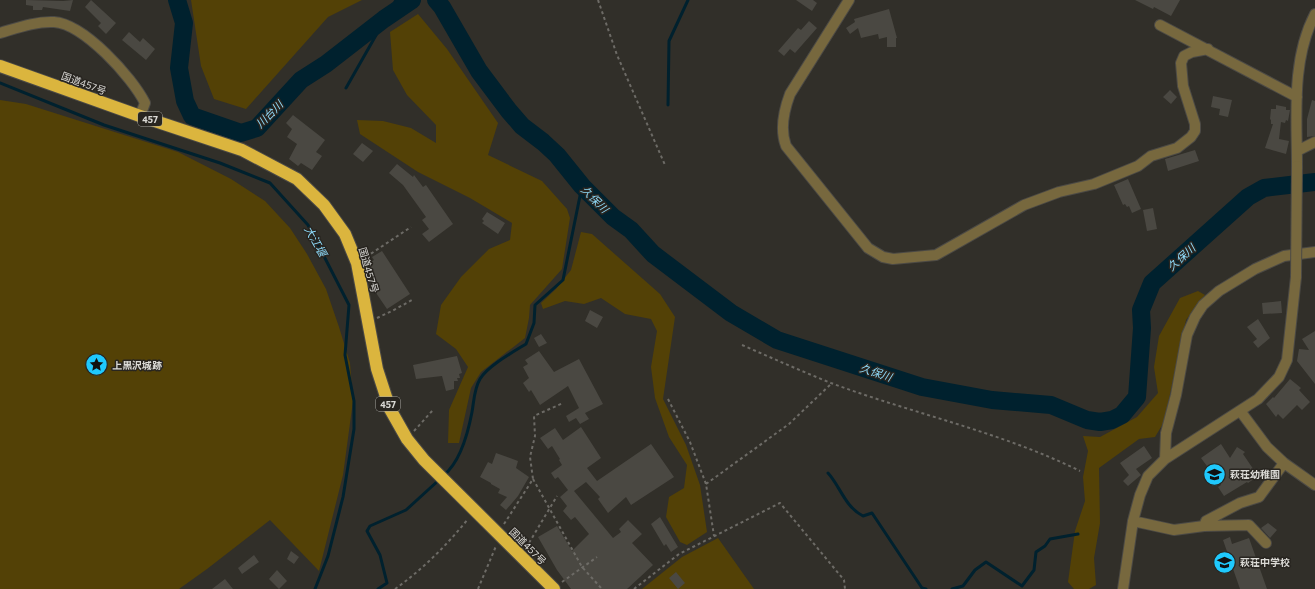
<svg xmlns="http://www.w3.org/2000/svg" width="1315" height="589" font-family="Commissioner,'Noto Sans JP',sans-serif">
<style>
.green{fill:#534106}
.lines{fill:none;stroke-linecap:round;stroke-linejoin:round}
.stream{stroke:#00212e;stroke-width:3}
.river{stroke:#00212e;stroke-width:18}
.building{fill:#4a4842}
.minor-casing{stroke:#4c4a45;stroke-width:12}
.highway-casing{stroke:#4c4a45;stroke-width:14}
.path{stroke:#6d6b66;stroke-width:2;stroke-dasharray:3 3;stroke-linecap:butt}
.minor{stroke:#77683e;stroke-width:10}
.highway{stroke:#dbb53e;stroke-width:12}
.minor-bridge-casing{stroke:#4c4a45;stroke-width:12;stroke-linecap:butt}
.minor-bridge{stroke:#77683e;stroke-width:10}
.labels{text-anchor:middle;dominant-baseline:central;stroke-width:3;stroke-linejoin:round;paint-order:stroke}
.shield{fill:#282520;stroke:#a5a49f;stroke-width:1}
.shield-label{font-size:9px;font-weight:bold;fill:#dbdad6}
.street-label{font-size:10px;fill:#dbdad6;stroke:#282520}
.poi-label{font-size:10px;font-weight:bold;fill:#dbdad6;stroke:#282520;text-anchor:start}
.water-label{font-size:11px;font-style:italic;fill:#8edbfa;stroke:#282520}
</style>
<rect width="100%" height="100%" fill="#312f29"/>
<path class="green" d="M191,0H362L328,17L246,109L214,99L201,66Z
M418,14L447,49L498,123L488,155L542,181L567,209L570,218L562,269L530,305L529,318L525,338L481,372L471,388L459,443H448L449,410L468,367L456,349L436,334L441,305L461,277L489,249L510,240L512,223L470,198L418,172L360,134L357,120L383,121L411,128L436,143V125L407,95L393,70L390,32Z
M0,100L26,104L178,152L231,179L265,201L290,228L307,254L326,289L339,327L350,363L353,401L343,475L319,571L270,520L207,569L179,589H0Z
M581,232L592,234L660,294L675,317L663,399L686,445L700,485L707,532L687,545L680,542L666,517L669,497L684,488L687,465L669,437L655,398L651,367L657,331L651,319L625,314L601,298L584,304L565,301L543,309L541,303L556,289L571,270Z
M1198,291L1205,295L1186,320L1164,422L1155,437L1139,439L1099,468L1100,523L1094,558L1096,585L1089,589H1074L1068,582L1075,531L1085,501L1083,477L1088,451L1083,436L1100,437L1137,417L1158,393L1154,367L1159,336L1180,298Z
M718,538L754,589H642L682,557Z"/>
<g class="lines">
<path class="stream" d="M0,83L104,125L220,163L270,183L308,225L349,305L345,355L354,401V429L343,497L328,556L315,589
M346,88L396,0
M668,105L669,41L688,0
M828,473C840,486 845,507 863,516L872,513L922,588L926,589
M444,475C461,461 468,433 472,412C474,401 474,389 480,379C488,366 513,352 526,344L534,323L535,305L563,280L582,186
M378,589L387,583L380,555L367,531L370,526L406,510L440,479
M952,589L963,586L975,570L986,562L1022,586L1034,570L1036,552L1045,546L1050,539L1078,534"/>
<path class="river" d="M177,0L184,23L179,68L185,101L192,116L241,133L257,128L301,80L326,64L384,19L412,0
M436,0L442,7L479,71L509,111L522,126L543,142L557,155L582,186L613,217L631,230L653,254L731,313L777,340L922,387L992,400L1051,405L1087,420L1100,422L1112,420L1122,415L1137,397L1142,328L1141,310L1152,283L1248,197L1264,188L1315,182"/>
</g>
<path class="building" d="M26,0L63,1L73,0L70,11L43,7L42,10H33V6L26,5Z
M91,0L116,23L106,34L98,26L101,23L85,7Z
M796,0H813L817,3L812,11Z
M1135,0H1180L1171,16L1154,7L1153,9Z
M889,9L897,38H896V47H887V37L879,39L878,34L861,38L858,28L850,34L846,28L855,22L854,19Z
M809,21L817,28L795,53L790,49L784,56L778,51L798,28L801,30Z
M129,32L140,42L143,38L155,49L146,60L122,40Z
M1170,90L1177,97L1171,104L1163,97Z
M1213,96L1232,100L1228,117L1219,115L1220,109L1211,107Z
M1312,100L1315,101V136L1307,137V119Z
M1276,105L1286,107V110H1290L1288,121L1286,120L1285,123L1281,122L1279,139L1289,141L1286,154L1265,148L1273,124H1271V120L1270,119L1271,109H1276Z
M293,115L325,140L316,152L322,156L312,170L301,163L298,166L289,159L297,144L287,137L292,129L286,123Z
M362,143L373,151L363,162L353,154Z
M1195,150L1199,161L1168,171L1165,159Z
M397,164L413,177L414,175L423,187L426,185L453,224L429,242L422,234L429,229L422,220L426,217L403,185L389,173Z
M1128,179L1141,209L1132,213L1129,206L1127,207L1125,204L1123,205L1114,185Z
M1153,208L1157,229L1147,231L1143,210Z
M487,212L505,223L498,234L482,223L484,221L482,219Z
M382,251L410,294L387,309L374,290L380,286L371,272L369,263L374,260L372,257Z
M1281,301L1282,313L1263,314L1262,303Z
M590,310L603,317L597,328L585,321Z
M1258,319L1270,338L1258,348L1253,342L1257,339L1247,327Z
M1315,331V384L1297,361L1299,349L1309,350L1302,339Z
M541,334L547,343L539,347L534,338Z
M539,351L554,372L579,359L603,404L585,413L589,419L580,424L576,418L569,422L566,416L579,408L568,386L540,405L531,390L529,392L523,383L529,378L523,367L528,364L525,360Z
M457,356L462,373L459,374L460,378H457L458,381H454V389L446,391L442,376L416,379L413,365Z
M1290,379L1301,388L1299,390L1310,402L1302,410L1297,405L1283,419L1278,414L1276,417L1266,404L1273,397L1274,398Z
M581,427L601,458L587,468L597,481L651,444L674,477L631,505L626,497L608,513L598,499L600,497L586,482L574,491L613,538L621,532L619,529L628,520L642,534L632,543L653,565L627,589H571L557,570L538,537L557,526L572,551L589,534L575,517L571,520L563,511L567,506L560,497L568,490L558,477L555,479L551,473L562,465L559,460L560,459L552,446L548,449L540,438L555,428L563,440Z
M1221,444L1230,458L1237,447L1245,452L1243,454L1258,476L1248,483L1247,482L1224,496L1218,487L1221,485L1201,458Z
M1144,446L1152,458L1136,469L1141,475L1128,486L1123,481L1129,475L1120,463Z
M496,453L518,461L516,468L529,477L518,496L506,510L500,505L507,497L498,493L500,489L491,484V483L480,477L488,462L492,464Z
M660,517L678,547L671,552L666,544L664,546L651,524Z
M1268,523L1277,530L1270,538L1261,528Z
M1230,537L1232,544L1249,538L1267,589H1240L1223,540Z
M291,551L299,557L294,564L287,559Z
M254,555L259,562L242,574L238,568Z
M277,570L287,581L279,589L269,579Z
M676,572L685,583L678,589L669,578Z
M225,579L233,589H212Z"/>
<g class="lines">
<defs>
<path id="minor" d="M849,0L790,94C784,110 780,130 786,146L868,248L883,257L893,259L936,255L1024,205L1059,192L1094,184L1138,166L1151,156L1177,148L1191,137L1195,131V124L1183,86L1181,63L1184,56L1192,52L1208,49
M1160,25L1297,97
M0,33C17,28 36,21 54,22C84,24 132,77 145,103L140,116
M1297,151L1315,142
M1297,166C1297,116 1291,60 1315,14
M1241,412L1267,447L1284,463L1315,485
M1165,459L1166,433L1176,395L1187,335L1195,317L1203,305L1219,291L1255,269L1284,256L1315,252
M1133,521L1174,530L1204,526L1249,525L1266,543
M1204,526L1206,521L1240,503L1259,497L1284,463
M1123,589L1133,521L1140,495L1148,476L1165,459L1258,399L1279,377L1287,360L1296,277"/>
<path id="highway" d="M0,66L140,116L242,150L297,179L324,205L345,234L357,263L377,369L390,409L407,439L424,460L554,589"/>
</defs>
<use href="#minor" class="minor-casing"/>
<use href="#highway" class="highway-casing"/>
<path class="path" d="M598,0L617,55L665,165
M366,257L411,227
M377,318L392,311L412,300
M742,345C772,358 801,371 831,383C914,414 1001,432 1080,471
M668,399L690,442L706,484L714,536
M414,431L433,410
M533,479L582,567L602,589
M706,484L789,424L832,383
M504,524L533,479L530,457L535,436L534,416L563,403
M526,548L557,496
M562,582L597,557
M395,589C423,569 446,546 468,519
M478,589L496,546
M634,589L679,554L780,503L844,580L845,589"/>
<use href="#minor" class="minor"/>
<use href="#highway" class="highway"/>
<defs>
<path id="minor-bridge" d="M1296,277L1297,166"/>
</defs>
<use href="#minor-bridge" class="minor-bridge-casing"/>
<use href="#minor-bridge" class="minor-bridge"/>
</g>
<defs>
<symbol id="sight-disc" viewBox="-11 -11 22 22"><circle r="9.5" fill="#1fc9fd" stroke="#282520"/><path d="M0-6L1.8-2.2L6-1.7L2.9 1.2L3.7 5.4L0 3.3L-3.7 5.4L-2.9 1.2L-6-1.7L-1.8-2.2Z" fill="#111"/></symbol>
<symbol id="school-disc" viewBox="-11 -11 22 22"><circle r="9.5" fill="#1fc9fd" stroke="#282520"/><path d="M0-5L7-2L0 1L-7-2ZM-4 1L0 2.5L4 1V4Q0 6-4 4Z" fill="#111"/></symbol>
</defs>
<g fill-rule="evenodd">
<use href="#sight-disc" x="84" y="352" width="25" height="25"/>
<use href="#school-disc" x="1202" y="462" width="25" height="25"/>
<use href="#school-disc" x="1212" y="550" width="25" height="25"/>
</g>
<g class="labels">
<g class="shield">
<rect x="138" y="112" width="24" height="14" rx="3"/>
<rect x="376" y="397" width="24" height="14" rx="3"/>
</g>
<g class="shield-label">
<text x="150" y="119">457</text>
<text x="388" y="404">457</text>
</g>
<g class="street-label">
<text transform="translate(84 83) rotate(20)">国道457号</text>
<text transform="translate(369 270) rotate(74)">国道457号</text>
<text transform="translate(528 546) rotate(45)">国道457号</text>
</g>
<g class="poi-label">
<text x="112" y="365">上黒沢城跡</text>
<text x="1230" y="474">萩荘幼稚園</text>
<text x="1240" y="562">萩荘中学校</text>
</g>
<g class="water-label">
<text transform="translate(269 114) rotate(-45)">川台川</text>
<text transform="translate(595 199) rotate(45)">久保川</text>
<text transform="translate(316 241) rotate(61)">大江堰</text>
<text transform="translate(1181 257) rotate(-42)">久保川</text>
<text transform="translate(876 372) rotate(18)">久保川</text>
</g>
</g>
</svg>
